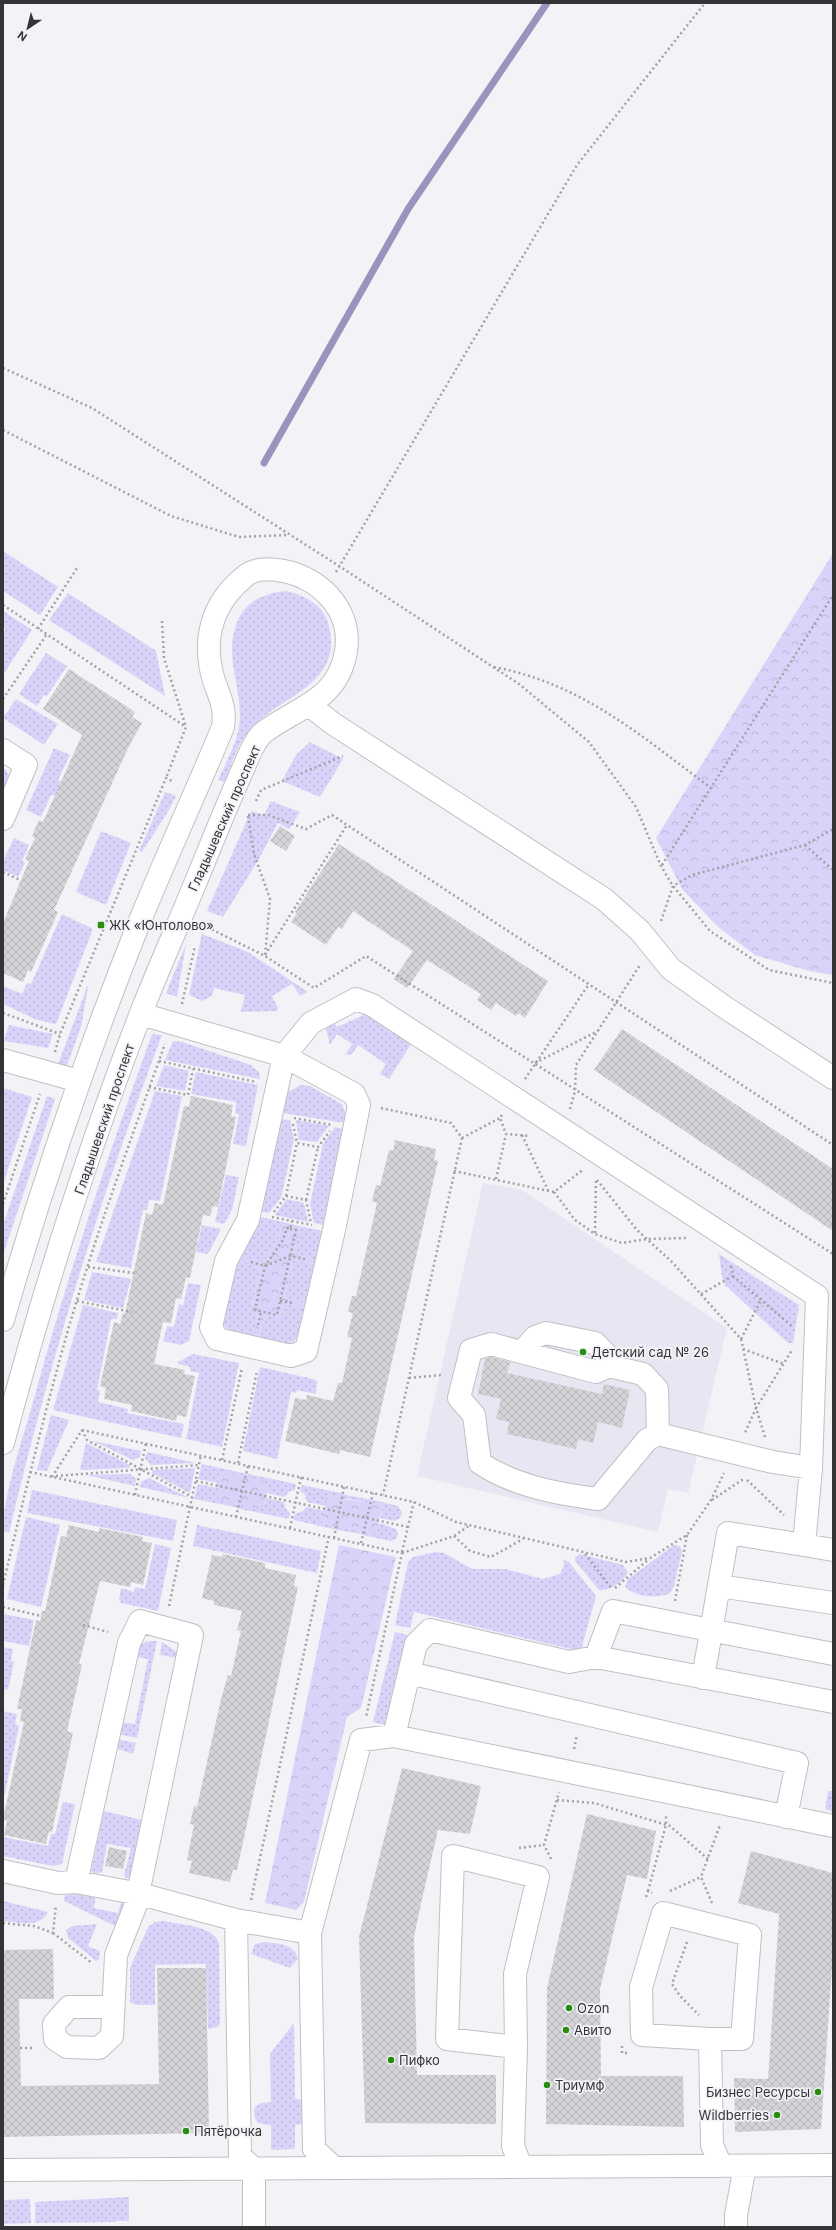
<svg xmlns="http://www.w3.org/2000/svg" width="836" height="2230" font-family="Inter,sans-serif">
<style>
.built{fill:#e8e6f2}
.grass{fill:url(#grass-dots)}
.park{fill:url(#park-crowns)}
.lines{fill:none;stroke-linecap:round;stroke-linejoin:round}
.stream{stroke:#9993bd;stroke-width:7}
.building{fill:url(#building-cross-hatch)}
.minor-casing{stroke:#c0c0c4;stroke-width:24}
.path{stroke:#a2a2a5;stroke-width:2.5;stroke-dasharray:2 3;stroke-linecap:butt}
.minor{stroke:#fff;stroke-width:22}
.poi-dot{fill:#278e0d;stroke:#f3f3f7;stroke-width:1.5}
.labels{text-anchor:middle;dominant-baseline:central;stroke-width:3.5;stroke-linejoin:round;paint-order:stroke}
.street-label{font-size:13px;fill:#343436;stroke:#f3f3f7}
.poi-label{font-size:13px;fill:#343436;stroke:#f3f3f7;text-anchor:start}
</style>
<defs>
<pattern id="grass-dots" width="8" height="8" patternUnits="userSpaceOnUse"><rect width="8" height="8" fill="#d8d3f9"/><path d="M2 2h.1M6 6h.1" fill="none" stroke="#bab6d6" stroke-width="1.8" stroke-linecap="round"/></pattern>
<pattern id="park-crowns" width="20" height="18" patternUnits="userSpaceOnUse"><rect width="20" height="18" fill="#d8d3f9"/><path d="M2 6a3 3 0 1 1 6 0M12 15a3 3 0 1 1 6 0" fill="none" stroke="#bab6d6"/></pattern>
<pattern id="building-cross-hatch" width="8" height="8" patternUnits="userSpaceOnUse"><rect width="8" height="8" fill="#d4d4d8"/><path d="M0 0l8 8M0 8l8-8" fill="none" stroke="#b7b7ba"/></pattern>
</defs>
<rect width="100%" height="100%" fill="#f3f3f7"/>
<path class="built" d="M483,1183L522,1190L727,1328L688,1493L668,1489L658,1532L417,1476Z"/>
<path class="grass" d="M3,551L58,587L40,615L3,591Z
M287,591C305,596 325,605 329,626C343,687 280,694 250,730C237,744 232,765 224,782L218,780C225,765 234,748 238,732C247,693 220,658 239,618C248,599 267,593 287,591Z
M68,593L156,651L165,696L49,620Z
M3,611L32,630L3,675V633L6,629L3,627Z
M46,653L67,666L47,696L44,695L37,706L19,694Z
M16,699L58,724L44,745L3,718Z
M310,742L343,759L320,797L282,781L296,755Z
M54,748L70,755L58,780L62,782L56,796L51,795L41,817L26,810Z
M3,768C11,773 10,781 7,788L3,787Z
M165,792L176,796L169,810L142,852L139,851Z
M271,801L300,812L289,829L278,823L259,859L223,917L207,911L251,811L264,815Z
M101,831L131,843L106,905L76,892Z
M14,838L29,845L22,861L25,863L18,877L3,870V861Z
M62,914L93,929L56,1024L37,1020L3,1004V986L22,994L27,983L31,984Z
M202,934L248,952L308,992L300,996L292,984L272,996L278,1008L277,1011L241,1012L245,995L214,988L212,996L202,1001L189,995Z
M186,944L177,997L166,993Z
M89,982L81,1027L66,1068L57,1067Z
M330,1013L337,1027L368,1013L413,1041L389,1079L380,1074L386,1064L358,1045L352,1054L345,1055L352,1044L337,1034L330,1045L326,1029Z
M9,1025L53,1034L48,1048L4,1041Z
M152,1034L162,1035C100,1198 49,1363 9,1533L3,1531C3,1494 23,1439 33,1402C67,1277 108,1155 152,1034Z
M173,1041L182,1042L251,1065L259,1072L260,1079L165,1060Z
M164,1065L189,1071L185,1091L156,1086Z
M196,1072L258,1085L246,1146L233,1144L239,1115L235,1113L236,1102L191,1094Z
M301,1085L310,1086L342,1104L346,1115L345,1123L282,1113L288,1092Z
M3,1088L32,1097L3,1184Z
M155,1091L182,1096L160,1201L149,1200L147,1210H143L131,1268L96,1262Z
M47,1096L55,1099L3,1255V1225Z
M281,1119L290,1120L294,1139L281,1198L269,1213L261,1212Z
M296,1120L329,1126L317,1142L299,1140Z
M335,1127L343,1129L323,1225L314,1223L310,1204L323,1144Z
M226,1175L239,1177L232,1210L224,1224L215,1222Z
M287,1199L304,1203L308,1222L275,1215Z
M260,1217L283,1222L279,1237L264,1263L240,1256Z
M202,1225L221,1229L208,1254L196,1252Z
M300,1226L322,1231L316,1260L294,1254Z
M719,1254L799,1305L793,1343H788L725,1285L722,1277Z
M293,1260L315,1264L306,1303L285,1298Z
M237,1261L261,1268L250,1312L258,1315L253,1337C243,1334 226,1334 223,1323Z
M92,1272L131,1279L123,1308L84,1300Z
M188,1283L201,1285L189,1341L181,1345L163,1341L167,1326L174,1327L179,1304L183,1305Z
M284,1304L305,1308C297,1349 299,1346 259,1338L264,1315Z
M83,1305L118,1313L117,1319H111L97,1390L100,1391L98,1402L128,1409L127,1413L184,1424L181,1438L53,1410Z
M193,1354L239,1363L222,1447L186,1439L199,1373L190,1371V1367L178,1364V1362Z
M260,1367L313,1379L317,1381L316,1394L297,1390L296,1393L291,1392L277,1459L243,1451Z
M51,1415L69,1420L47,1471L37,1470Z
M93,1441L141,1451L140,1457L133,1460Z
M86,1443L130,1465L129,1468L80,1470Z
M147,1452L196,1463L151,1465L145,1459Z
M202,1464L243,1473L242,1476H219L218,1483L198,1479Z
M195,1468L190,1493L152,1473V1470Z
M130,1474L136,1479L135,1486L86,1475Z
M248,1474L296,1484L295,1490L290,1491L284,1497L267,1493L268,1487L247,1477Z
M149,1478L189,1498L140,1487L141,1482Z
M198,1484L217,1488L215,1494L236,1504L235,1507L194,1499Z
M302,1485L340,1493V1497L328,1495L326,1506L307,1502L305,1495L300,1491Z
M32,1490L177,1520L173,1541L27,1513Z
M346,1495L368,1499L367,1503L345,1498Z
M266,1498L284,1502L286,1509L290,1513L289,1519L240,1509L241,1505L264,1506Z
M373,1500L398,1506L402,1512L400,1518L395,1521L380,1518L382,1506L372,1504Z
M306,1507L325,1511L322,1523L334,1525L333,1529L294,1520L295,1514L303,1511Z
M26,1517L60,1525L41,1607L7,1599Z
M379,1523L396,1529L398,1534L396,1539L391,1541L366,1536L367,1532L376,1534Z
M197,1525L321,1551L317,1573L193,1546Z
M339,1526L361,1531V1534L338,1530Z
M155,1544L171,1548L158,1611L121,1603L119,1599L121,1588L134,1592L135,1587L145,1589Z
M674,1545L680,1546L682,1551L674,1586L670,1593C658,1599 635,1597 625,1587L628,1579Z
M436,1552L444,1553L472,1569H505L543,1579L560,1574L564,1566L563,1559L569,1562L596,1596L581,1650H575L414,1612L410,1628L395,1625L408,1562L413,1557Z
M580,1554L623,1565L628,1573C624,1581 608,1592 599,1590L575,1561V1557Z
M3,1614L34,1620L29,1646L3,1641Z
M395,1632L408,1635L388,1726L373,1722Z
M150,1641H157L137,1738L117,1734L121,1722L135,1724L148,1659L131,1656L141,1644Z
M162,1642L178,1653V1658L160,1655Z
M3,1647L13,1649L11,1661L14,1662L8,1690L5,1689L3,1699Z
M3,1711L17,1714L15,1724L19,1726L3,1802Z
M117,1739L136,1743L133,1754L118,1749Z
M828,1791H833V1812L825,1809Z
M63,1802L75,1804L62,1864L53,1866L3,1856V1837L48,1846L51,1834H55Z
M104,1811L146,1821L132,1879L126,1878L124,1875L131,1848L107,1844L102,1872L95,1874L91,1871Z
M96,1893L94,1908L118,1913L122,1899L126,1904L117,1927L64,1901L65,1895Z
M3,1901L48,1912C40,1929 19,1922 3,1921Z
M164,1921C180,1925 213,1925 219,1943L220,2024L217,2027L208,2029L206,1964L155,1965V2005H136L130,2002V1968L148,1927L155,1922Z
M97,1924L88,1946L100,1951L99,1960L96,1961L68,1938L66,1930L72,1926Z
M265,1942C279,1944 294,1943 298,1959L290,1968L251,1954L255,1944Z
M293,2024H294L295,2098L305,2101L303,2124L295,2125V2149L271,2150V2125C258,2125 252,2121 255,2107L261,2103L271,2102L270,2054Z
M129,2197V2221H119V2220L115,2222L35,2223V2202Z
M30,2199L31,2223L3,2224V2200Z"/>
<path class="park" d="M833,553V975L809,971L755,955L718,927L682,889L656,838Z
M283,1222L300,1226L294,1254L316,1260L315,1264L293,1260L285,1298L306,1303L305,1308L284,1304L281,1320L264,1315L259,1338L253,1337L258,1315L250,1313L261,1268L237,1261L240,1256L264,1263L279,1237Z
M225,1472L242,1476L243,1473L248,1474L247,1477L264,1481L268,1487L264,1506L259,1509L242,1505L240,1509L235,1507L236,1504L219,1500L215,1494L219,1476Z
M340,1493L346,1495L345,1499L367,1503L368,1499L373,1500L372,1504L382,1506L376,1534L367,1532L366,1536L361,1534V1531L339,1526L338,1530L333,1529L334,1525L322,1523L328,1495L339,1497Z
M339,1545L396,1557L361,1708L347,1717L304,1902L296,1910L265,1903Z"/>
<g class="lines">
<path class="stream" d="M264,463L408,209L547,3"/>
</g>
<path class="building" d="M69,669L135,712L132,717L142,723L129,746L54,910L58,912L31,972L28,970L23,982L3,973V923L29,861L25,859L35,838L32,836L39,820L43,822L82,735L43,709Z
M280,826L295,836L286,851L270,841Z
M339,844L548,981L525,1018L518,1013L516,1016L496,1003L491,1010L477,1000L481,994L427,960L407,988L394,979L413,951L353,911L342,929L338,927L326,945L291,922L297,913L295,912Z
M622,1029L833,1169V1231L594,1070Z
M191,1096L233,1105L231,1116L236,1117L218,1207L213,1206L210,1216L203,1215L190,1278L186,1277L181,1299L176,1298L171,1323L163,1322L154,1364L185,1370L184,1374L195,1376L186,1417L177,1415L176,1421L131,1411L132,1405L104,1399L106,1388L100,1386L114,1322L120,1324L123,1313L125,1314L146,1213L152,1215L155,1203L163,1205L184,1106L189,1107Z
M395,1140L436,1149L434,1160L438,1161L370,1457L340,1450L339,1454L285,1441L295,1398L306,1400L307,1395L333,1401L338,1383H342L352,1338L347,1337L353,1313L348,1312L352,1296H356L377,1203L372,1201L376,1185L380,1186L389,1150L393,1151Z
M491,1357L510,1362L507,1373L602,1394L604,1384L630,1390L622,1428L598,1422L593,1443L578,1439L576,1449L507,1434L509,1422L496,1419L501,1399L478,1394L485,1359Z
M69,1525L99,1532V1528L143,1537L142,1541L152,1543L143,1585L131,1582L130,1587L100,1581L79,1664L82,1665L67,1731L73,1733L52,1832L49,1831L46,1844L4,1835L7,1821L3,1819L24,1722L20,1721L22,1709H17L36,1620L40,1621L42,1611H45L61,1536L66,1537Z
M223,1554L265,1563V1568L296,1575L294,1586L298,1587L237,1870H233L230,1882L189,1873L192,1861L187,1860L194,1825L190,1824L194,1806L197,1807L221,1699L228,1675L231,1676L241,1631L237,1630L242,1611L214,1605V1601L202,1598L212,1555L222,1557Z
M402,1768L481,1786L470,1834L438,1830L422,1899L414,1937L417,2075H496V2124L365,2123L359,1937Z
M587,1814L656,1831L647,1879L627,1875L600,1989L601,2076H683L684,2127L546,2124L547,1988Z
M109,1847L127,1851L123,1869L105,1866Z
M751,1851L833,1873V1952L821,2129L735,2132L734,2078L768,2079L779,1914L738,1903Z
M53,1949L54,1999H19L21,2086L159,2084L157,1968H206L209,2133L3,2137V1950Z"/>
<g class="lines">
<defs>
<path id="minor" d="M309,705L332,723L604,899L640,931L671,969L723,1006L833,1078
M3,750L26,765L3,819
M141,1014L284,1056L354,1094L359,1105L334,1230L306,1351L291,1356L217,1339L211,1327L226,1261L248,1220L284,1056L311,1023L356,999L372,1005L817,1296L811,1468L804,1545L833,1550
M3,1060L79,1081
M3,1320C42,1185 87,1053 139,923C166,857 196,792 223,727C226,708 220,698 214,681C202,641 211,605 243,578C252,569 264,568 277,570C316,574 353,608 346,651C338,701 297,707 264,732C254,740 248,758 243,769C225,809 209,850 192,891C175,932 157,972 141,1013C87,1152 41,1299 3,1443
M522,1352L535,1337L546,1333L595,1343L607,1355L609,1366
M658,1434L647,1440L598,1499C558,1494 514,1486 480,1463L474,1415L459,1398L471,1350L491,1344L596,1372L609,1366L643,1374L657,1389L658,1434L773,1462L811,1468
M719,1586L833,1603
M596,1657L613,1611L833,1654
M409,1673L797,1763L786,1817
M703,1678L728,1533L804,1545
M394,1736L416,1644L430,1630L569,1662L596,1657L833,1702
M3,1871L58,1883L76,1882L140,1894L236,1920L310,1933L361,1740L394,1736L833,1826
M76,1882L129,1643L140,1621L192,1635L140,1884V1894L116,1955L112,2036L99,2048L67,2047L55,2039L54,2024L69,2007H113
M236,1920L240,2156L254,2169V2227
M310,1933L314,2149L334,2168
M710,2039H742L750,1935L663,1913L641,1987L642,2035L710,2039L712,2145L721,2166
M516,2047L515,1974L538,1877L453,1856L447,2039L516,2047L513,2146L521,2167
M3,2170L833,2165
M736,2227V2215L745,2166"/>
</defs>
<use href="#minor" class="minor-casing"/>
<path class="path" d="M3,368L92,408L339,566L519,684L589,742L636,807L661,866L673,886L710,931L769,970L833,983
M3,430L171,516L239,537L289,535
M336,572L577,165L705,3
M3,605L186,727
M162,621L164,658L186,727L166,778
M38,629L77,568
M494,667C583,684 641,736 711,788
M3,699L47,634
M256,801L261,790L343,756
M248,815H268L306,829L332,815L833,1145
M248,816L254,854L270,899L265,956
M805,845L833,870
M662,865L833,595
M3,872L20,880
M661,921L673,886L692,875L805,845L833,829
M203,925L265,956L314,988L366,956L833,1254
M265,955L347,825
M182,1004L195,946
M3,1013L60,1034
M55,1052L60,1034L166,778L174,782
M159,1061L256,1082
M535,1063L598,1031
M525,1079L589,984
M149,1087L188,1095L193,1069
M381,1108L451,1123L462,1138L383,1495
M570,1109L575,1091L576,1065L640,965
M502,1115L500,1118L506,1134L530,1136
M294,1118L332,1125
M293,1124L297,1143L318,1147L330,1131
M522,1135L548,1190
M462,1138L500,1118
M454,1171L554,1192L584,1169
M496,1179L506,1134
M597,1180L637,1230L671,1261L741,1339L756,1408L745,1433
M554,1192L575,1220L595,1234L622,1243L647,1239L686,1238
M286,1196L297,1143
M306,1200L318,1147
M3,1204L40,1094
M274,1212L286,1196L306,1200L311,1223
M272,1217L312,1225
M290,1229L296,1230L277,1315L255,1310L265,1266L283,1240L287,1228L290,1229L292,1221
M595,1233L596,1179
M251,1262L265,1266L290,1256L305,1259
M731,1266L733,1276L793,1327
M88,1267L134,1273
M701,1294L733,1276
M77,1301L132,1312
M280,1301L294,1303
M258,1325L261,1312
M741,1339L761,1300
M743,1349L784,1364
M409,1378L441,1375
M82,1430L414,1502L456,1522L626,1562L650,1558L687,1535L711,1500L724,1473
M82,1430L87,1440L192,1497
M765,1437L756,1408L792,1350
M222,1460L242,1368
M238,1463L257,1371
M30,1472L402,1553L366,1717
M56,1476L199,1465
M52,1477L82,1430
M747,1480L784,1515
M196,1481L408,1527
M135,1495L146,1443
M712,1500L745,1478
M236,1517L248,1466
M290,1528L301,1477
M454,1536L470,1551L491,1557L523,1539
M334,1538L344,1487
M361,1543L373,1493
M402,1552L414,1502
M402,1553L454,1536L470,1525
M585,1554L612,1589
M3,1585C23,1500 44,1415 68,1330C96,1234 131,1139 165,1044
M615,1588L649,1559
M675,1601L687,1535
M169,1606L201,1455
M3,1607L41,1616
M83,1625L108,1632
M574,1749L577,1735
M557,1800L594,1803L670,1826L708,1859
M519,1848L544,1845
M551,1859L544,1845L559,1792
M648,1891L666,1825V1814
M670,1891L701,1877
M646,1897L648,1891L652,1893
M251,1900L329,1536
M712,1903L701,1877L720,1825
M3,1923L34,1926L53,1933L56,1905
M53,1933L92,1963
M687,1942L672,1984L680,1996L699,2015
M622,2046V2053H629
M20,2048H35"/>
<use href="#minor" class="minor"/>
</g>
<g class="poi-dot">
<rect x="97" y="921" width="8" height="8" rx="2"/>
<circle cx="583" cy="1352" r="4"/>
<circle cx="569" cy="2008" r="4"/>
<circle cx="566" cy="2030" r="4"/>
<circle cx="391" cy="2060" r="4"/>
<circle cx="547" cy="2085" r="4"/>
<circle cx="818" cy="2092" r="4"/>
<circle cx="777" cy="2115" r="4"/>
<circle cx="186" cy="2131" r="4"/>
</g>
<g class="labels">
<g class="street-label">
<text transform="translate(224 818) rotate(-66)">Гладышевский проспект</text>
<text transform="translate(104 1119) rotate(-71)">Гладышевский проспект</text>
</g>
<g class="poi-label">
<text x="109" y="925">ЖК «Юнтолово»</text>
<text x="591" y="1352">Детский сад № 26</text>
<text x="577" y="2008">Ozon</text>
<text x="574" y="2030">Авито</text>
<text x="399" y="2060">Пифко</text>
<text x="555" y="2085">Триумф</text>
<text x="810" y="2092" text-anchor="end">Бизнес Ресурсы</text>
<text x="769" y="2115" text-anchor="end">Wildberries</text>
<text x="194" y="2131">Пятёрочка</text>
</g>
</g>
<rect width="836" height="2230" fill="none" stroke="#343436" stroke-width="8"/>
<g transform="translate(28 28) rotate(215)" stroke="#f3f3f7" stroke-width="3" paint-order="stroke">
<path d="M0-3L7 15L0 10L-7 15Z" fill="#343436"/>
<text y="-6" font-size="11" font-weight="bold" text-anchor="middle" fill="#343436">N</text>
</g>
</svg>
